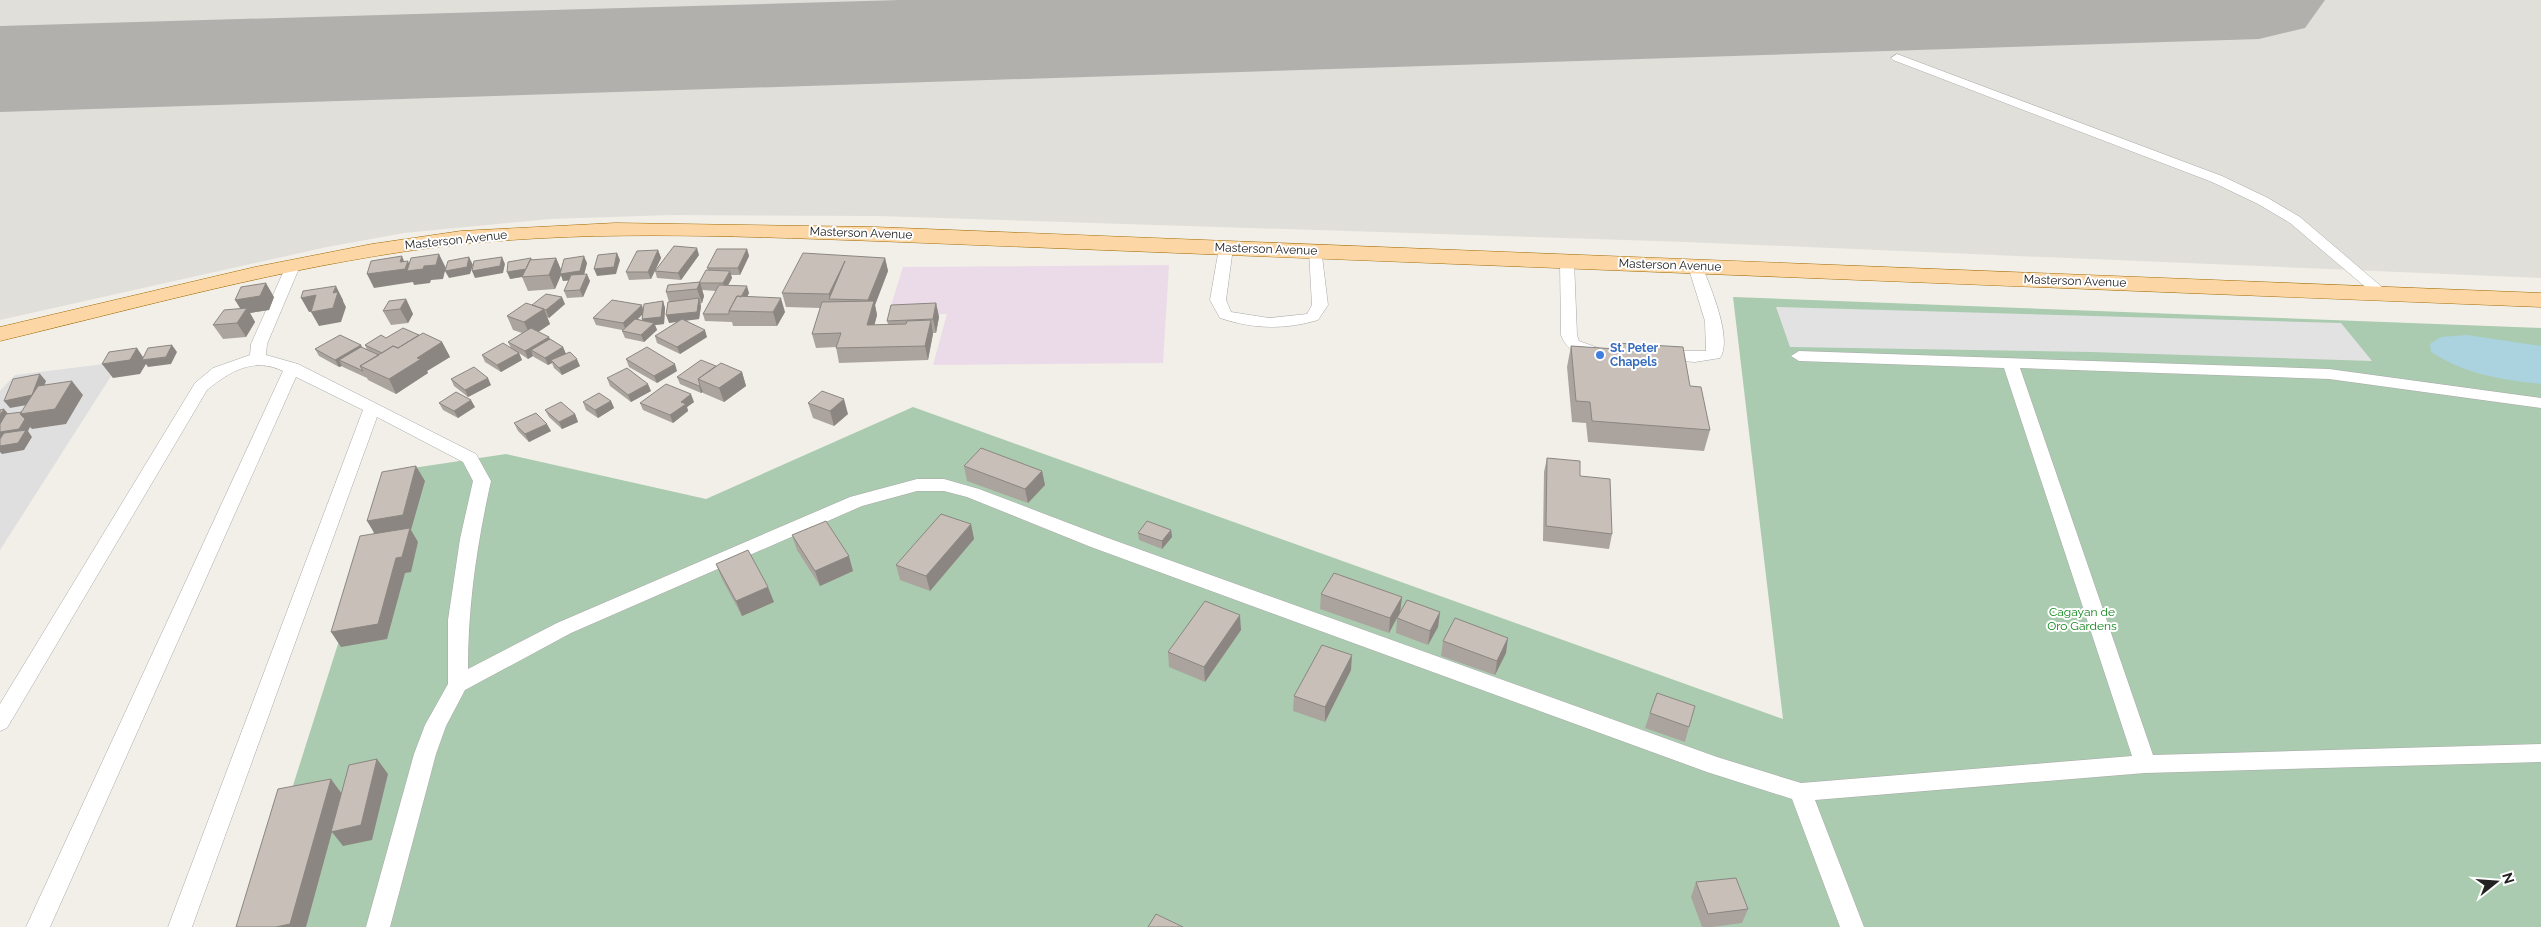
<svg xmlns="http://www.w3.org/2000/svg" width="2541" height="927" font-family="Raleway,sans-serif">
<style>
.residential{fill:#e0dfdf}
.industrial{fill:#ebdbe8}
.airport{fill:#e1dfda}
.cemetery{fill:#aacbaf}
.parking{fill:#e2e2e2}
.water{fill:#aad3df}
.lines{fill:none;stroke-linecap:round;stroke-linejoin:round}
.taxiway{fill:#b1b0ac;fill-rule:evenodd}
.runway{fill:#b1b0ac;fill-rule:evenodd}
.service-casing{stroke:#a9a9a9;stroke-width:1}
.primary-casing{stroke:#a06b00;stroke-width:1}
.service{fill:#fff;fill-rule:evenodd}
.primary{fill:#fcd6a4;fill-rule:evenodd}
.wall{fill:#aba49e;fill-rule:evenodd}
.shaded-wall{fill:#8b8681}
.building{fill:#c7bfb8;stroke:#8b8681}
.shop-dot{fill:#3f7fe0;stroke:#fff;stroke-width:2}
.labels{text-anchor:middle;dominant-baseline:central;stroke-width:4;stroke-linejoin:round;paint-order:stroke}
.street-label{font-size:12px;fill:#222;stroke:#fff}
.shop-label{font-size:12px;font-weight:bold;fill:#366cbe;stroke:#fff;text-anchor:start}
.park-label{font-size:12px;fill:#0c8416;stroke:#fff}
</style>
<rect width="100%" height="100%" fill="#f2efe9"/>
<path class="residential" d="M120,362L0,550V391L15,375Z"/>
<path class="industrial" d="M1169,265L1163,363L933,365L947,314L888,315L903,267Z"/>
<path class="airport" d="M0,0H2541V278L1687,242L879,216L671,215L550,219L404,233L327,247L0,320Z"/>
<path class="cemetery" d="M1733,297L2541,328V927H248L393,471L506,454L706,499L913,407L1783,719Z"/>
<path class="parking" d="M1776,307L2341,323L2372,361L2091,352L1790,347Z"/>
<path class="water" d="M2467,335L2541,346V384C2499,379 2467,375 2431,352L2430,344L2441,337Z"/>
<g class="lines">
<path class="taxiway" d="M2162,0H2216L2217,2L2210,13C2188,19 2176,20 2162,0Z"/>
<path class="runway" d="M900,0H2325L2305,28L2259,39L0,112V26Z"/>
<defs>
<path id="service" d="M1897,54L2222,176L2268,198L2300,217L2389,293L2381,298L2376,296L2290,223L2258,204L2212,182L1893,60L1891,58Z
M1226,244L1233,248L1226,300L1231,312L1269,318L1307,314L1312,305L1309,251L1316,247L1321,248L1328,305L1318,320C1284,330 1253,329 1220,318L1210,300L1219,248Z
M1567,257L1574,261L1577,335L1579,341L1604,350L1606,353L1604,356C1586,361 1567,352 1561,335L1560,261Z
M293,262L300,266L267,344L266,355L298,364L476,454L491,481C477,544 468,604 468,669L557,623L850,497L917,479H944L979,489L1105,537L1717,757L1801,783L2132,756L2004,368L1799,361L1791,356L1799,351L2329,369L2541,398V408L2329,379L2020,368L2153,755L2541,744V762L2145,773L1815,800L1864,927H1840L1792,799L1707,772L1389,656L1091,547L967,497L944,491H917L862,506L571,633L465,690L446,726L436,754L390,927H366L414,754L425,725L448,684V620L460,539L473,481L463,462L377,417L192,927H168L363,410L296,377L50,927H26L283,371C254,357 230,371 207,390L7,728L0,731V704L195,383L213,368L250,355L251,344L286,266Z
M1695,262L1702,266C1710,286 1733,339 1720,358L1695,362L1655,359L1653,356L1661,351H1706L1705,321L1688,266Z"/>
<path id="primary" d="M616,223L875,227L2541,293V307L875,241C727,236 577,229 430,248C285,267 142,307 0,341V327L255,267L372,244L461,231Z"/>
</defs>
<use href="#service" class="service-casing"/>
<use href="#primary" class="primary-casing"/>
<use href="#service" class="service"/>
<use href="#primary" class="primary"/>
</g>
<path class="wall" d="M747,249L749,256L740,275H731L732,278L728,285L749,293L747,297L785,312L777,326H733L732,322L705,321L703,314L716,291L702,290L704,296L702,303L700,304L701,306L699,319L686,320L707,337L680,354L657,343L655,336L678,321L669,323V302L666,292L700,282L708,270L707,268Z
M658,250L661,258L651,279L629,280L626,272Z
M699,255L681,280L657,278L655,271Z
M556,258L561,270L587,263L584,274L590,281L583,297L567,298L564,291L569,280L563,281L561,275L555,289L528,291L522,277L510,279L531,260Z
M885,258L888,271L875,305L877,315L874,325L888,324L887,321L936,303L939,317L936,333H933L928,360L839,363L836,347L816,348L812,334L820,308L786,307L782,293Z
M274,297L269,310L250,313L255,322L246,337L223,339L213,325L241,309Z
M406,299L413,314L408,323L391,325L383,311Z
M663,301L665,308L664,324L655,325L657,330L644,342L625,338L622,331V330L596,325L593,318L643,309ZM642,314V320L637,319Z
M565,304L549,318L547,317L550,324L538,332L549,337L550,339L563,347L566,354L580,366L562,375L554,368L552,363L548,365L534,357L533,356L528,359L519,353L522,360L501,372L485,362L482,355L511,348L508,342L522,333L513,330L507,316L532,305Z
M419,335L442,342L450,357L427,371L428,373L396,394L368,380L367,378L343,367L342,366L339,367L319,356L315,349L361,345L362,347L367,350L365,345L386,338Z
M1616,343L1690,386L1710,430L1704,451L1588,442L1586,423L1572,422L1567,367L1571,346L1614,349Z
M626,359L677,371L657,383L629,367Z
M716,366L742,372L746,386L724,402L703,393V392L701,393L680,384L677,377Z
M607,378L651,391L631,402L610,386Z
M451,379L491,385L468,397L454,386Z
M611,401L614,408L598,418L586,410L583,402Z
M694,402L687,407L688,411L673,423L643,410L640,403Z
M439,403L475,407L458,418L443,410Z
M808,403L848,414L834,426L813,418Z
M545,410L575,414L578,422L562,429L549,417Z
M514,423L551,431L529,442L518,431Z
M1547,458L1580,476L1612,534L1609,549L1543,541L1544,472Z
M964,466L1042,471L1045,485L1028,503L967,481Z
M971,524L974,539L930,591L900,580L896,565Z
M1171,530L1172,537L1162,549L1139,540L1138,533Z
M792,535L853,571L820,586L797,550Z
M716,564L774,602L742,616L722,579Z
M1321,594L1402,597L1400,612L1389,633L1320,609Z
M1440,612L1438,627L1428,645L1396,633L1397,618Z
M1241,630L1205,682L1169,667L1168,652Z
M1443,641L1506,653L1495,675L1441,656Z
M1351,670L1325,722L1293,711L1294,696Z
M1650,713L1689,727L1685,742L1645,728Z
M1696,882L1748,909L1742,923L1712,927H1702L1691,897Z"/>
<path class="shaded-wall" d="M697,248L699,255L681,280L678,273Z
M747,249L749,256L740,275L738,268Z
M658,250L661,258L651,279L648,272Z
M617,253L620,260L616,274L597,276L594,269Z
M439,254L446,268L469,257L473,265L470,274L449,278L445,271L443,279L431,280L430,283L414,285L413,282L374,288L367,274L400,262L402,256L406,266L408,261L412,270L424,266Z
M584,256L587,263L583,279L563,281L561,275L555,289L549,275L556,258L562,272Z
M502,257L505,264L503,273L475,278L472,271Z
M531,258L534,265L532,275L510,279L507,272Z
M885,258L888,271L875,305L877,315L871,339L867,325L871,312L868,300Z
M845,261L830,299L829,294Z
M730,271L732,278L725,291L723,283Z
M587,274L590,281L583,297L580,290Z
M700,282L704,296L702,303L697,289Z
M266,283L274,297L269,310L250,313L255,322L246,337L237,323L243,313L235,300Z
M336,286L343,300V301L346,307L341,322L319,326L311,312L333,293Z
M747,286L749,293L739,312L733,311Z
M316,295L324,309L309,312L301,298Z
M562,297L565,304L549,318L546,310Z
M699,298L701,306L699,319L669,323L666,315Z
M781,298L785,312L777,326L773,312Z
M406,299L413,314L408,323L400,309Z
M663,301L665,308L664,324L655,325L657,330L644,342L641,335L645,326L642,319Z
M936,303L939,317L936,333L933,319Z
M642,305L644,313L626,331L623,323Z
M544,309L550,324L531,337L524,322Z
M931,320L933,334L928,360L925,346Z
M705,330L707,337L680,354L677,347Z
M549,337L552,345L531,350L533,356L528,359L525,351Z
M442,342L450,357L427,371L428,373L396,394L389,379L417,358Z
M172,345L177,352L171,364L148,367L146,364L140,374L113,378L102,364L137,348L145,360Z
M361,345L365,353L339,360L342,366L339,367L335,360Z
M563,347L566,354L551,360L552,363L548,365L545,358Z
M519,353L522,360L501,372L497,365Z
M577,359L580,366L562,375L559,368Z
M675,364L677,371L657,383L654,376Z
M742,372L746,386L724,402L719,388Z
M40,374L46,381L38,403L10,408L4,401Z
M488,378L491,385L468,397L465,390Z
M72,381L83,395L66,424L32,429L30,427L28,431L32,437L24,450L2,454L0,452V432L20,414Z
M648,384L651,391L631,402L628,395Z
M700,385L703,392L701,393L699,386Z
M691,394L694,402L687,407L688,411L673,423L670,415L681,402Z
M844,399L848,414L834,426L830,411Z
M471,400L475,407L458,418L454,411Z
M611,401L614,408L598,418L595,410Z
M4,409L10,416L0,427V415Z
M575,414L578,422L562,429L559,422Z
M547,424L551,431L529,442L525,434Z
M416,466L425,481L411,530L418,542L411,572L405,573L387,639L341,647L331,632L396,558L376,536L367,521Z
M1042,471L1045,485L1028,503L1025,489Z
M971,524L974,539L930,591L926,576Z
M1171,530L1172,537L1162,549V541Z
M849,556L853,571L820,586L815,571Z
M768,587L774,602L742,616L736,601Z
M1402,597L1400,612L1389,633L1390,618Z
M1440,612L1438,627L1428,645L1430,631Z
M1240,615L1241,630L1205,682L1204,667Z
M1508,638L1506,653L1495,675L1497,661Z
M1352,655L1351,670L1325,722V707Z
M377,759L388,774L372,840L343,846L332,832L306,927H276L331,779L342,794Z"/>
<path class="building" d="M674,246L697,248L678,273L655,271Z
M717,249H747L738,268H707Z
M658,250L648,272H626L637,251Z
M617,253L614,267L594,269L598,255Z
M803,253L885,258L868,300L829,299L845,261L829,294L782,293Z
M439,254L436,265L424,266L423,269L407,271L411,258Z
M402,256L400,262L408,261L405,269L367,274L371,261Z
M584,256L580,271L560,274L564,259Z
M469,257L467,267L445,271L448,261Z
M502,257L500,266L472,271L474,261Z
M531,258L526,269L507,272L508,262Z
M556,258L549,275L522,277L530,260Z
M706,270L730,271L723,283H699Z
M587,274L580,290L564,291L571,275Z
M700,282L697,289L666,292L668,285Z
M266,283L260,296L235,300L241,287Z
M719,285L747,286L741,297L737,296L729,311V314H703Z
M336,286L333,293L338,292L333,308L311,312L316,295L301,298L303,291Z
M546,294L562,297L546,310L532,305Z
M737,296L781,298L773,312L729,311Z
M699,298L697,312L666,315L668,302Z
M406,299L400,309L383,311L389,301Z
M612,300L642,305L623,323L593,318Z
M663,301L661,317L642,319L644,304Z
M874,301L867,325L906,324L907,321L931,320L925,346L836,348L841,333L812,334L822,302Z
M526,303L544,309L524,322L507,316Z
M936,303L933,319L887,321L891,305Z
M247,308L237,323L213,325L224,310Z
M635,319L654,323L641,335L622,331Z
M682,319L705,330L677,347L655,336Z
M403,328L419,335L398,348L393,346L382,353L365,345L381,335L386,338Z
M531,328L549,337L525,351L508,342Z
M423,333L442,342L417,358L421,359L389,379L360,366L393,346L398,348Z
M340,335L361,345L335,360L315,349Z
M550,339L563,347L545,358L531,350Z
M503,343L519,353L497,365L482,355Z
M1616,343L1683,347L1690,386L1701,387L1710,430L1592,421L1590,402L1576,401L1571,346L1616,349Z
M172,345L166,357L142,360L148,348Z
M361,347L379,355L360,366L363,371L339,360Z
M647,347L675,364L654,376L626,359Z
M137,348L130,360L102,364L109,352Z
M570,352L577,359L559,368L551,360Z
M701,360L716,366L698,379L700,385L699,386L677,377Z
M721,363L742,372L719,388L698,379Z
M474,367L488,378L465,390L451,379Z
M627,368L648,384L628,395L607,378Z
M40,374L32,395L4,401L13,379Z
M72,381L55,409L20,414L38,386Z
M666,384L691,394L681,402L686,404L670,415L640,403Z
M822,391L844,399L830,411L808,403Z
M456,392L471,400L454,411L439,403Z
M599,393L611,401L595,410L583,402Z
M561,402L575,414L559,422L545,410Z
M4,409L0,415V410Z
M22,412L20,414L25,419L19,429L0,432V424L6,414Z
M536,413L547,424L525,434L514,423Z
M26,430L18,443L0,446V439L4,433Z
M981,448L1042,471L1025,489L964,466Z
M1547,458L1580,461V476L1610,479L1612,534L1546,526Z
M416,466L403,515L367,521L382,472Z
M941,514L971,524L926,576L896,565Z
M826,521L849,556L815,571L792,535Z
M1147,521L1171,530L1162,541L1138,533Z
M410,528L402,557L396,558L378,624L331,632L360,536Z
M748,550L768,587L736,601L716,564Z
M1334,573L1402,597L1390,618L1321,594Z
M1407,600L1440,612L1430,631L1397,618Z
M1205,601L1240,615L1204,667L1168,652Z
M1455,618L1508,638L1497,661L1443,641Z
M1322,645L1352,655L1325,707L1294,696Z
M1657,693L1695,706L1689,727L1650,713Z
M377,759L361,825L331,832L349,765Z
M331,779L290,924L276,927H236L278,789Z
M1736,878L1748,909L1708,914L1696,882Z
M1156,914L1183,927H1148Z"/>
<circle class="shop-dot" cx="1600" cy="355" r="5"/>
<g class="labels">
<g class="street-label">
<text transform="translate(861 233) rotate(2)">Masterson Avenue</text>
<text transform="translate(456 240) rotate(-6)">Masterson Avenue</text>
<text transform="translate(1266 249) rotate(2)">Masterson Avenue</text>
<text transform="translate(1670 265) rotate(2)">Masterson Avenue</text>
<text transform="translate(2075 281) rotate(2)">Masterson Avenue</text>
</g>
<g class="shop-label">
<text x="1610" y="348">St. Peter<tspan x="1610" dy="14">Chapels</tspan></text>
</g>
<g class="park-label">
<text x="2082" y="612">Cagayan de<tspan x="2082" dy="14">Oro Gardens</tspan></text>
</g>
</g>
<g transform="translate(2496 882) rotate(73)" stroke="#ffffff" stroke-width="4" paint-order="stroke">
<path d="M0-4L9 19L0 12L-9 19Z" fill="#222222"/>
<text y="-8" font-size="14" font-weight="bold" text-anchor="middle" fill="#222222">N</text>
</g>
</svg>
